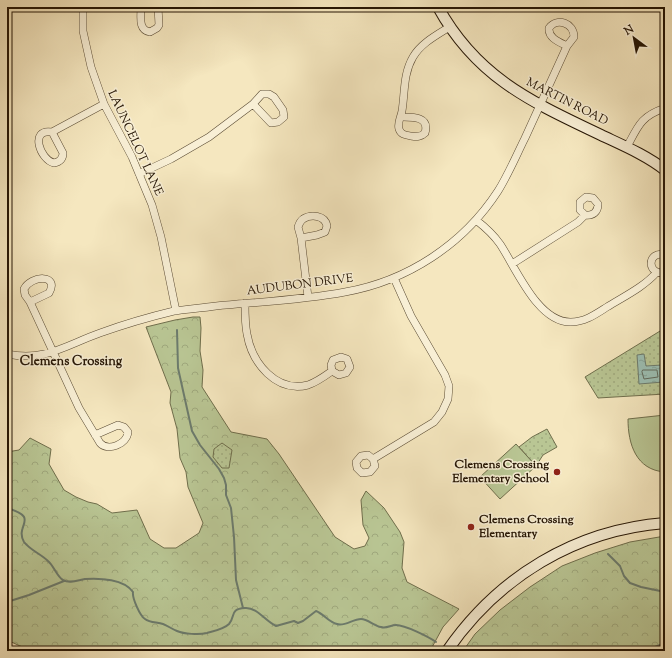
<svg xmlns="http://www.w3.org/2000/svg" width="672" height="658" font-family="'Sorts Mill Goudy',serif">
<style>
.forest{fill:url(#forest-crowns);stroke:#6f6e4c}
.park{fill:url(#park-dots);stroke:#6f6e4c}
.garden{fill:#b9c694;stroke:#6f6e4c}
.water{fill:url(#water-ripples);stroke:#6c7b6d}
.lines{fill:none;stroke-linecap:round;stroke-linejoin:round}
.shore{stroke:#606a5c;stroke-width:1}
.stream{stroke:#6c7b6d;stroke-width:2}
.street-casing{stroke:#594a33;stroke-width:8}
.secondary-casing{stroke:#251504;stroke-width:12}
.street{stroke:#f8efd5;stroke-width:7}
.secondary{stroke:#f8efd5;stroke-width:10}
.poi-dot{fill:#8f2418;stroke:#f8efd5;stroke-width:1.5}
.labels{text-anchor:middle;dominant-baseline:central;stroke-width:3;stroke-linejoin:round;paint-order:stroke}
.street-label{font-size:12px;fill:#251504;stroke:#f8efd5}
.poi-label{font-size:12px;font-weight:bold;fill:#251504;stroke:#f8efd5;text-anchor:end}
.neighbourhood-label{font-size:13px;font-weight:bold;fill:#251504;stroke:#f8efd5}
</style>
<defs>
<pattern id="forest-crowns" width="20" height="18" patternUnits="userSpaceOnUse"><rect width="20" height="18" fill="#b9c694"/><path d="M2 6a3 3 0 1 1 6 0M12 15a3 3 0 1 1 6 0" fill="none" stroke="#9fa97e"/></pattern>
<pattern id="park-dots" width="8" height="8" patternUnits="userSpaceOnUse"><rect width="8" height="8" fill="#b9c694"/><path d="M2 2h.1M6 6h.1" fill="none" stroke="#9fa97e" stroke-width="1.8" stroke-linecap="round"/></pattern>
<pattern id="water-ripples" width="26" height="14" patternUnits="userSpaceOnUse"><rect width="26" height="14" fill="#9cbfb3"/><path d="M2 4q2-2 4 0t4 0M15 11q2-2 4 0t4 0" fill="none" stroke="#86a398"/></pattern>
</defs>
<rect width="100%" height="100%" fill="#f5e7bf"/>
<filter id="stains"><feTurbulence type="fractalNoise" baseFrequency=".005" numOctaves="4"/><feColorMatrix values="0 0 0 0 .2 0 0 0 0 .09 0 0 0 0 .02 0 0 0 .5 -.17"/></filter>
<radialGradient id="worn" r=".72"><stop offset=".6" stop-color="#630" stop-opacity="0"/><stop offset="1" stop-color="#630" stop-opacity=".3"/></radialGradient>
<path class="forest" d="M193,317H200L201,328L200,351L203,370L202,387L231,432L267,439L279,454L335,537L354,549L365,546L369,538L363,525L361,500L366,491L384,508L400,532L404,542L402,568L407,582L459,609L443,627L430,651H31L7,640V452L19,450L30,438L51,449L49,464L64,490L76,497L88,502L97,504L112,513L137,510L150,539L164,548H176L199,533L203,523L188,487L186,472L180,458L177,429L170,403L171,392L146,327L175,320Z
M665,536V651H463L475,634L500,610L530,587L562,566L595,553L630,542Z"/>
<path class="park" d="M665,328V394L598,398L585,377Z
M547,429L557,447L543,455L536,466L519,447L532,437Z
M222,443L232,450L229,468H222L213,457L214,449Z"/>
<path class="garden" d="M665,415V472C636,470 628,444 628,419Z
M516,444L536,466L500,499L480,477Z"/>
<path class="water" d="M644,354L646,366L662,365L663,382L639,384L637,355Z"/>
<g class="lines">
<path class="shore" d="M643,370H657L658,377L644,379L642,372Z"/>
<path class="stream" d="M177,330L178,368L192,431L200,445L219,469L224,478L226,485V495L231,508L234,537L236,580L243,608
M7,508C41,518 14,525 24,542C30,550 41,554 48,561C54,566 57,577 63,580C70,584 78,580 85,579C100,578 124,579 133,592C132,598 140,616 145,619C150,623 157,622 163,624C168,626 172,629 177,631C184,634 199,635 207,633C214,631 224,629 229,624C236,616 229,609 245,608C257,607 265,621 276,626L294,621L298,623L303,621L316,611C324,614 328,622 337,624C344,627 353,619 361,619C368,619 374,626 381,627C386,629 391,625 396,625C405,625 429,637 436,642
M608,554L620,566L624,576L630,583L641,587L665,592
M7,602L29,595L64,581
M652,651L655,647L665,643"/>
<defs>
<path id="street" d="M83,7V31L91,67L104,104L132,157L152,205L161,237L176,311
M141,7C141,17 138,30 150,32L157,28L159,25L158,7
M401,117C412,117 430,116 425,133C421,137 417,137 411,136C406,135 401,135 399,129C397,123 401,117 402,111C405,93 403,74 413,57C421,43 437,35 451,26
M52,132L63,153C63,159 59,162 54,163C40,160 29,128 52,132L104,104
M627,147C638,126 641,116 665,108
M139,174L171,159L209,137L253,104L262,94H269L274,97L283,110L284,117L278,122L271,123L253,104
M476,220C485,227 493,234 500,244C516,268 538,323 571,322C585,322 596,314 607,307C623,297 644,287 657,272
M301,238L317,235L325,232L327,226C325,215 311,214 303,219C300,221 299,224 298,227L301,238L308,297
M665,255C646,250 647,277 665,272
M512,264L578,222L585,215C593,216 598,212 598,204L593,198L586,197L580,202V210L585,215
M30,302L49,293C60,274 31,275 24,289L25,295L30,302L79,408L100,443C108,452 127,444 128,432L124,427L118,425L95,435
M245,303C245,313 245,324 247,334C252,363 276,393 308,385C317,382 325,376 332,371L339,375L346,373L350,367L347,359L341,357L333,360L331,365L332,371
M7,354C45,362 66,345 100,333C125,324 149,317 174,311C188,309 202,308 216,306C258,302 303,300 345,292C407,281 463,245 498,191C508,175 516,156 525,138C539,108 553,77 567,46L574,37C574,23 557,17 549,28C548,38 559,42 567,46
M373,459L375,466L370,472L362,473L357,468L356,462L361,456L368,455L373,459L434,422L442,412L448,399L449,386L445,375L411,316L394,278"/>
<path id="secondary" d="M438,7C477,78 532,102 601,135C622,145 646,155 665,170
M447,651C498,577 575,530 665,523"/>
</defs>
<use href="#street" class="street-casing"/>
<use href="#secondary" class="secondary-casing"/>
<use href="#street" class="street"/>
<use href="#secondary" class="secondary"/>
</g>
<g class="poi-dot">
<circle cx="557" cy="472" r="4"/>
<circle cx="471" cy="527" r="4"/>
</g>
<g class="labels">
<g class="street-label">
<text transform="translate(567 102) rotate(27)">MARTIN ROAD</text>
<text transform="translate(135 143) rotate(65)">LAUNCELOT LANE</text>
<text transform="translate(300 285) rotate(-7)">AUDUBON DRIVE</text>
</g>
<g class="poi-label">
<text x="549" y="465">Clemens Crossing<tspan x="549" dy="14">Elementary School</tspan></text>
<text x="479" y="520" text-anchor="start">Clemens Crossing<tspan x="479" dy="14">Elementary</tspan></text>
</g>
<g class="neighbourhood-label">
<text x="71" y="362">Clemens Crossing</text>
</g>
</g>
<rect width="672" height="658" fill="none" stroke="#f5e7bf" stroke-width="24"/>
<rect x="8" y="8" width="656" height="642" fill="none" stroke="#251504" stroke-width="2"/>
<rect x="12" y="12" width="648" height="634" fill="none" stroke="#251504"/>
<g transform="translate(634 38) rotate(328)" stroke="#f8efd5" stroke-width="3" paint-order="stroke">
<path d="M0-3L7 15L0 10L-7 15Z" fill="#251504"/>
<text y="-6" font-size="11" font-weight="bold" text-anchor="middle" fill="#251504">N</text>
</g>
<rect width="100%" height="100%" filter="url(#stains)"/>
<rect width="100%" height="100%" fill="url(#worn)"/>
</svg>
